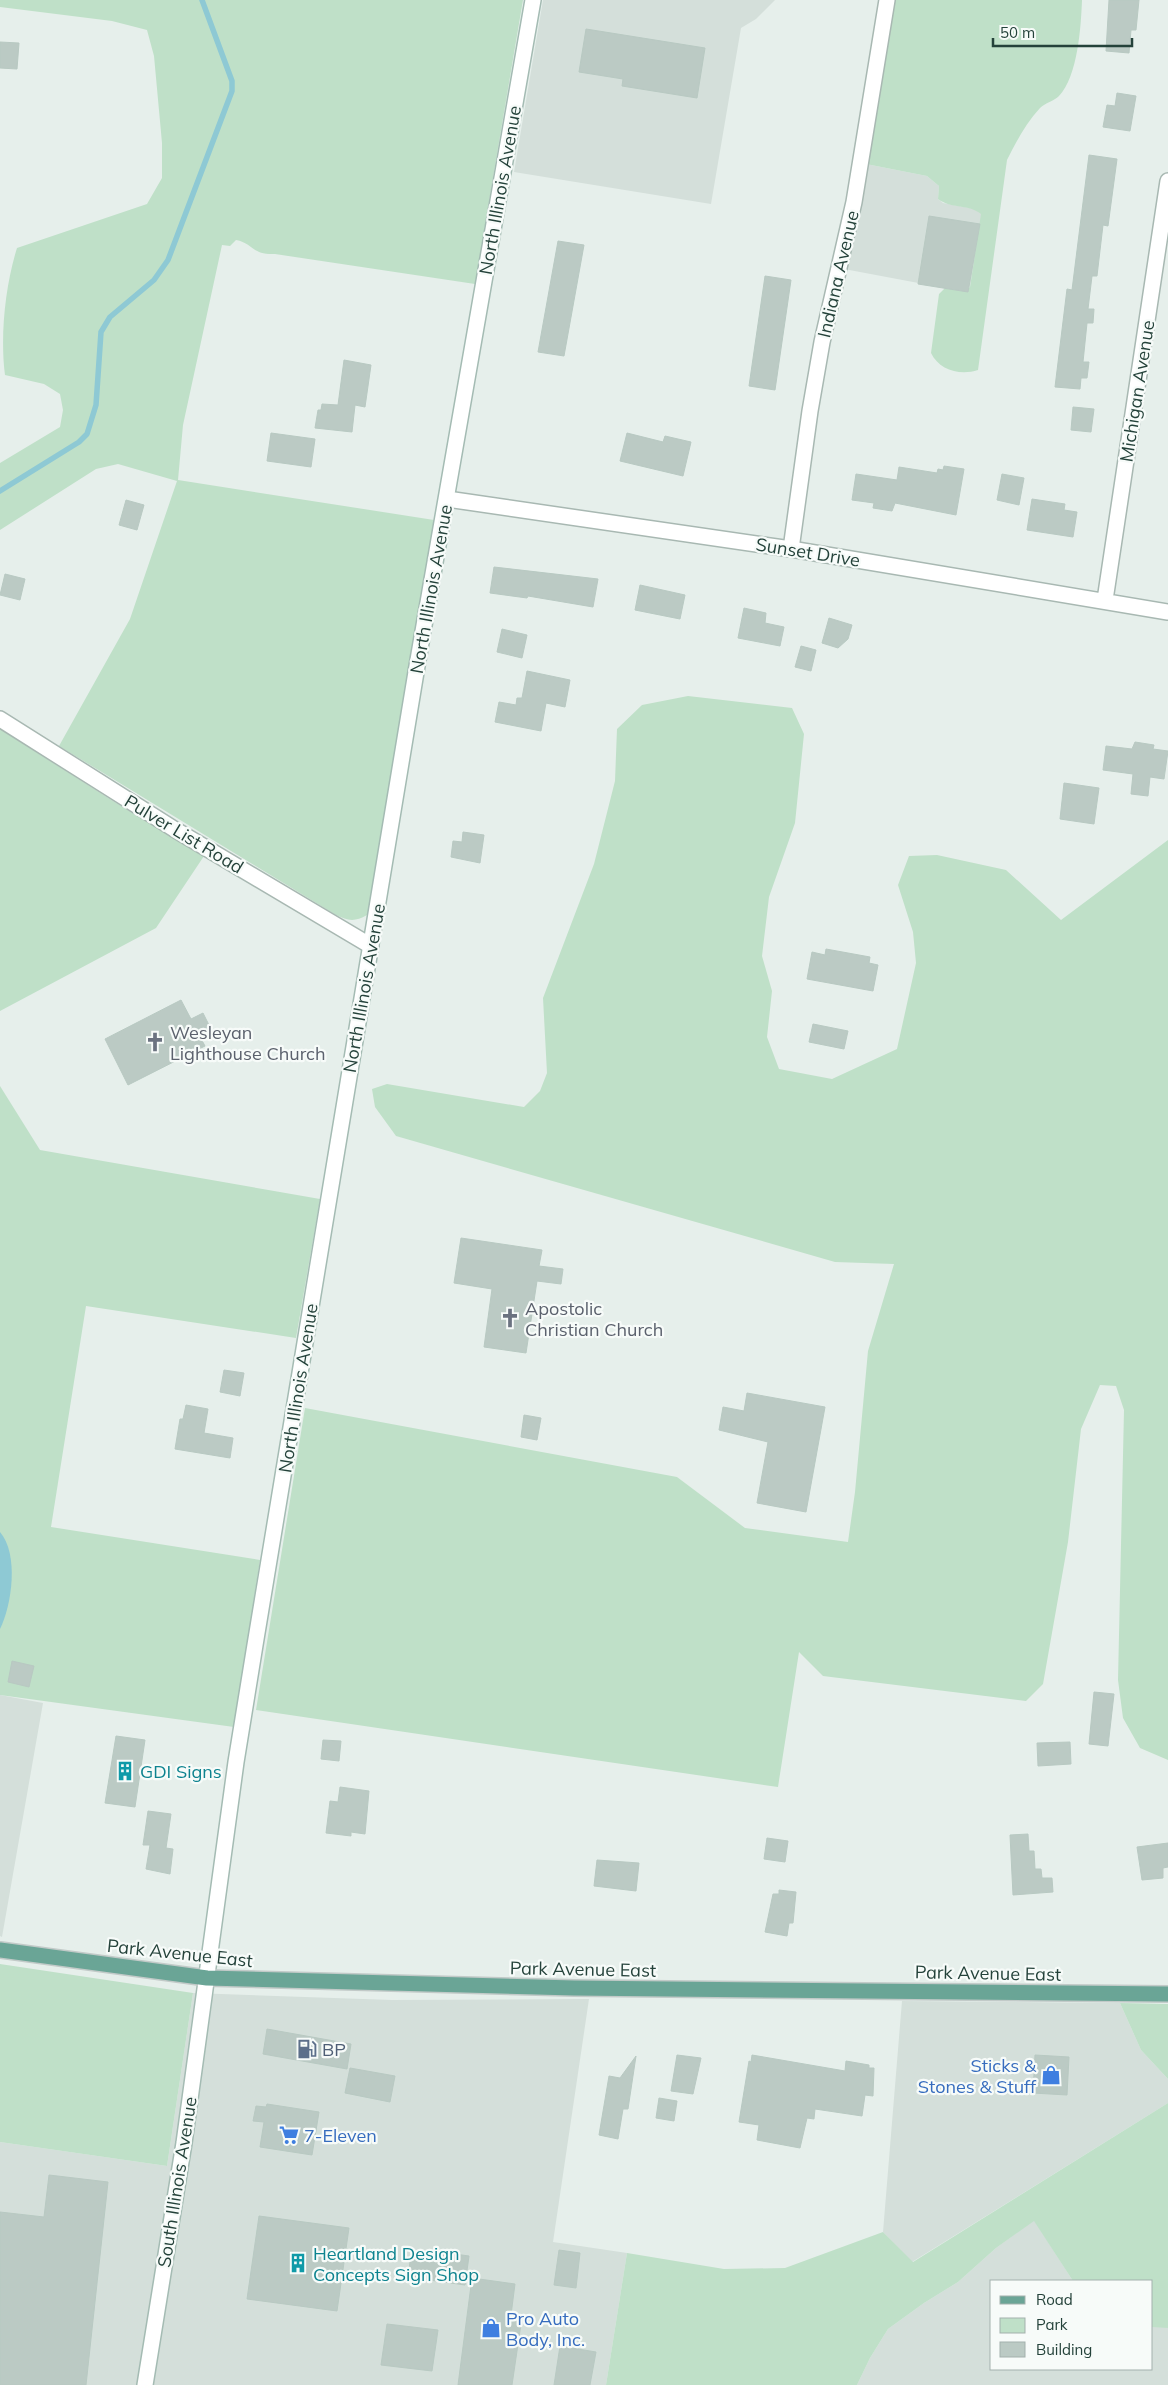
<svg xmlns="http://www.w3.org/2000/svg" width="1168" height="2385" font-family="Mulish,sans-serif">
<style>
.built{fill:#d4dfda}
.green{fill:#bfe0c8}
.water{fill:#8ec9d4}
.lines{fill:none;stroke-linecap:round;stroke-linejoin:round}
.stream{stroke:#8ec9d4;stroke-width:5.5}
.building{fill:#bbcac4;stroke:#b8c9c2}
.street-casing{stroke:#a8b8b2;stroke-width:18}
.secondary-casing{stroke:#a4bbb3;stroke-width:18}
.primary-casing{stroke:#c2cac8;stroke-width:18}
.street{stroke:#fff;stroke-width:15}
.secondary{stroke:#fff;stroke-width:15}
.primary{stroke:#6aa596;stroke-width:15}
.labels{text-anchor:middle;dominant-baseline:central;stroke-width:4.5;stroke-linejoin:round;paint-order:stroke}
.street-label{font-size:18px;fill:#24423a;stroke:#f7fbf9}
.worship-label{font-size:18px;fill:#5b616d;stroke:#f7fbf9;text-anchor:start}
.culture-label{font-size:18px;fill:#0d838f;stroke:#f7fbf9;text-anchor:start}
.service-label{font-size:18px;fill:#4e5e75;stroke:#f7fbf9;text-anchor:start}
.shop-label{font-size:18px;fill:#366cbe;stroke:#f7fbf9;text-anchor:start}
</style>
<rect width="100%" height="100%" fill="#e6efeb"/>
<path class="built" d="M543,0H775L756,19L741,28L711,204L514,172Z
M866,164L927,176L939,186L938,199L943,203L975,209L982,214L970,287L962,291L945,288L844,269Z
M0,1695L43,1703L2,1937L0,1936Z
M193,1993L392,2000L589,1999L553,2242L627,2253L606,2385H0V2142L167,2166Z
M902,2001L1120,2003L1141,2050L1168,2079V2103L912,2262L883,2232Z
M1034,2220L1073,2281H992V2369H1152V2327H1166L1168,2328V2385H857L870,2358L888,2329L924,2303L958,2282L996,2248Z"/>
<path class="green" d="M0,0H523L475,284L275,254C251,255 253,243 236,240L230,246L222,245L183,425L178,480L434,520L370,903L367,915C355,922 348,921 336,915L59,746L130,619L177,481L118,464L96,469L0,530V463L60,427L63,410L60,394L44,384L5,375C0,337 5,286 17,248L147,204L162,178V143L154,56L147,30L112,21L0,7Z
M893,0H1082C1081,26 1078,76 1059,96C1054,101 1045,103 1040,108C1026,123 1016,142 1007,160L978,370C960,376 939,370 931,353L939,294L945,288L962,291L970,287L981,214C969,204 951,209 938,199L939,186L927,176L866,164Z
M688,696L792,708L804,734L795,823L769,897L762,956L772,991L767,1037L779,1069L832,1079L897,1049L916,963L913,932L898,885L909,856L937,855L1006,870L1061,920L1168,840V1760L1140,1748L1123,1718L1118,1680L1124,1410L1116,1386L1100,1385L1081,1429L1068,1542L1043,1684L1026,1701L823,1676L799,1652L778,1787L256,1710L305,1408L677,1477L745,1528L848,1542L855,1492L868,1351L894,1264L835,1262L396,1136L375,1107L372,1089L387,1084L524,1107L540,1091L547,1073L543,998L594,864L615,781L617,729L642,705Z
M0,729L113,801L204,856L156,928L0,1011Z
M0,1086L40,1150L320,1199L296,1338L86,1306L51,1527L260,1560L234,1727L0,1695Z
M0,1964L193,1993L167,2166L0,2142Z
M1120,2003L1168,2004V2079L1141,2050Z
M1168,2103V2328L1152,2327V2281H1073L1034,2221L996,2248L958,2282L924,2303L888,2329L870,2358L857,2385H606L627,2253L724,2269L785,2268L883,2232L913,2262Z"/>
<path class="water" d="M0,1532C19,1554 12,1605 0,1629Z"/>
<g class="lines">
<path class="stream" d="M0,491L79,442L87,434L96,405L101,332L110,317L154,280L168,260L232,91V81L202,0"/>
</g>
<path class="building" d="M1109,0H1139L1136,30H1131L1129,53L1106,51Z
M586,29L705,48L697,98L622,86L623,79L579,72Z
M0,42L19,43L17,69L0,68Z
M1117,93L1136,96L1130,131L1103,127L1107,105L1115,106Z
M1089,155L1117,159L1108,226L1103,225L1097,276H1092L1088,309H1094L1093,323H1087L1083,362H1089L1087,378H1081L1080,389L1055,387L1067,289L1072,290Z
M929,216L980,224L968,292L918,284Z
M558,241L584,245L564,356L538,352Z
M765,276L791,280L775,390L749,386Z
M344,360L371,365L365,407L355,405L352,432L315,428L318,410H321L322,404L338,405Z
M1073,407L1094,409L1091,432L1071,430Z
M271,433L315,439L311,467L267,461Z
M627,433L663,442L665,436L691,442L683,476L620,461Z
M944,466L964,469L956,515L895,503L892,511L873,508L874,503L852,500L856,474L897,480L899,467L937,473L938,469L943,470Z
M1002,474L1024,478L1019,505L997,500Z
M1032,499L1065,504L1064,510L1077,512L1073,537L1027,530Z
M126,500L144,505L137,530L119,525Z
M494,567L598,579L593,607L528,596L527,598L490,593Z
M5,574L25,579L20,600L0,595Z
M640,585L685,595L680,619L635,610Z
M744,608L766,613L765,623L784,627L780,646L738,638Z
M829,618L852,625L848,639L838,648L822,643Z
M502,629L527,635L522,658L497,652Z
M801,646L816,650L811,671L795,667Z
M527,671L570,680L565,707L546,703L541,731L495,722L499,702L516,705L517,698H522Z
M1135,742L1154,745L1153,749L1168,751L1164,779L1150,777L1148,796L1131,794L1133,774L1103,770L1106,746L1132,749Z
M1064,783L1099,788L1094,824L1060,819Z
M463,832L484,835L480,863L451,857L453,841L462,842Z
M826,949L870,957L869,963L878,965L873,991L807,979L812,952L825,955Z
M181,1000L191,1019L203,1013L210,1027L198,1033L205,1046L128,1085L105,1039Z
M813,1024L848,1031L844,1049L809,1042Z
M461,1238L542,1250L539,1266L563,1269L561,1284L537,1281L526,1353L484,1347L492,1289L454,1283Z
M224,1370L244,1373L240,1396L220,1392Z
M747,1393L825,1407L806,1512L757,1503L768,1442L719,1430L723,1407L744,1411Z
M186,1405L208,1409L204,1433L233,1438L230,1458L175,1449L180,1419H183Z
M524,1415L541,1418L537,1440L521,1437Z
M12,1661L34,1666L29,1687L8,1682Z
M1094,1692L1114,1694L1108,1746L1089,1744Z
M116,1736L145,1740L135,1807L105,1803Z
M323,1740L341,1741L339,1761L321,1759Z
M1070,1742L1071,1764L1038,1766L1037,1743Z
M340,1787L369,1791L365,1834L351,1832V1836L326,1833L330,1801L338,1802Z
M148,1811L171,1814L166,1848L173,1849L170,1874L146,1869L150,1845H143Z
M1028,1834L1029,1851H1034L1035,1869H1041L1042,1878H1052L1053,1892L1013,1895L1010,1835Z
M767,1838L788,1841L785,1862L764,1859Z
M1168,1843V1867L1163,1868V1878L1142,1880L1137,1847Z
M597,1860L639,1863L636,1891L594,1886Z
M779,1890L796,1892L793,1923H789L787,1936L765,1932L773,1894H779Z
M267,2029L351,2044L347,2069L263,2054Z
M677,2055L701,2058L693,2094L671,2091Z
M752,2055L845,2071L846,2061L869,2065V2068H874L873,2096L865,2095L862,2116L815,2109L814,2119L807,2118L800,2148L757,2140L759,2125L739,2122L749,2061L751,2062Z
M1035,2055L1069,2057L1067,2095L1033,2093Z
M636,2056L628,2109H623L618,2139L599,2135L609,2076L620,2078Z
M350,2068L395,2076L390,2102L345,2093Z
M659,2098L677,2101L674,2121L656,2118Z
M267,2104L319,2112L312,2155L260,2147L264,2122L253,2121L256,2106L266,2107Z
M49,2175L108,2182L86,2385H0V2212L44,2217Z
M259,2216L349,2228L337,2311L247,2299Z
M426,2250L469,2256L465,2285L408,2277L411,2254L425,2256Z
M559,2250L580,2253L576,2288L554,2285Z
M472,2278L515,2284L511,2315L522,2317L512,2385H458Z
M387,2324L438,2330L432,2371L381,2365Z
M560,2346L596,2352L590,2385H554Z"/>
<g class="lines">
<defs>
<path id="street" d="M447,499L791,549L1168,612
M791,549L810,411L822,342L854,202L887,0
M1105,600L1168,181
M0,719L174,829L371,946"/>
<path id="secondary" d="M145,2385L184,2143L236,1762L255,1645L418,660L533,0"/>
<path id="primary" d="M0,1950L207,1978L574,1988L1168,1994"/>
</defs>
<use href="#street" class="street-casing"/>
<use href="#secondary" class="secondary-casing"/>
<use href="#primary" class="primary-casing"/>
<use href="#street" class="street"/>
<use href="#secondary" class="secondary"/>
<use href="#primary" class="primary"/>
</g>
<defs>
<symbol id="church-bare" viewBox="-9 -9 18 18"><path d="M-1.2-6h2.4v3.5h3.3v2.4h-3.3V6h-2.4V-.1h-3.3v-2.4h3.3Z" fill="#6b7280" stroke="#f7fbf9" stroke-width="2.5" paint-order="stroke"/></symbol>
<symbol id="building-bare" viewBox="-9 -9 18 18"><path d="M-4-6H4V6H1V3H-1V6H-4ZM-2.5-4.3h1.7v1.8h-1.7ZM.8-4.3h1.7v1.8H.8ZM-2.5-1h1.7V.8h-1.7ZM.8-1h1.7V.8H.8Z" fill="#0f9aa8" stroke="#f7fbf9" stroke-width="2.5" paint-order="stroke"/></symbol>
<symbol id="fuel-bare" viewBox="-9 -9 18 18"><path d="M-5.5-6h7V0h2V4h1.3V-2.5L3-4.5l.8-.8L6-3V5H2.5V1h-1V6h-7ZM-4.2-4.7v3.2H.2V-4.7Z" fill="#5c6f8a" stroke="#f7fbf9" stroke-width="2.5" paint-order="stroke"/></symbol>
<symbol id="shop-bare" viewBox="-9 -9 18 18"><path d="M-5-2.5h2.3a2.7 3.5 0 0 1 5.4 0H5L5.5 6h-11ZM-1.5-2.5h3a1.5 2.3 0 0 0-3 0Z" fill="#3f7fe0" stroke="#f7fbf9" stroke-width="2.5" paint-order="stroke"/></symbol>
<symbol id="supermarket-bare" viewBox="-9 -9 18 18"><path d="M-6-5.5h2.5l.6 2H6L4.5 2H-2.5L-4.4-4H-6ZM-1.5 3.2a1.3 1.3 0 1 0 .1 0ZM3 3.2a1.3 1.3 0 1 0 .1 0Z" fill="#3f7fe0" stroke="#f7fbf9" stroke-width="2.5" paint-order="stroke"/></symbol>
</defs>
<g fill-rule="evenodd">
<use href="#church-bare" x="141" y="1028" width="28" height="28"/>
<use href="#church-bare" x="496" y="1304" width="28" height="28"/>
<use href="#building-bare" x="111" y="1757" width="28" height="28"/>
<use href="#fuel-bare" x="293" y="2035" width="28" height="28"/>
<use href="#shop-bare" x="1037" y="2061" width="28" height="28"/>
<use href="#supermarket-bare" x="275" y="2121" width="28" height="28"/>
<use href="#building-bare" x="284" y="2249" width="28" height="28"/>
<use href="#shop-bare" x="477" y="2314" width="28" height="28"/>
</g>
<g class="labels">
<g class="street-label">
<text transform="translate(500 190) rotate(-80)">North Illinois Avenue</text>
<text transform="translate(838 274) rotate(-77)">Indiana Avenue</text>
<text transform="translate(1137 391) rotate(-81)">Michigan Avenue</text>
<text transform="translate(808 552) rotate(9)">Sunset Drive</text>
<text transform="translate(431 589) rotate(-80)">North Illinois Avenue</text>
<text transform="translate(184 834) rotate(31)">Pulver List Road</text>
<text transform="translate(364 988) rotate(-80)">North Illinois Avenue</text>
<text transform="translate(298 1388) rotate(-81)">North Illinois Avenue</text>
<text transform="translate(180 1953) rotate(6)">Park Avenue East</text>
<text transform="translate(583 1969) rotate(1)">Park Avenue East</text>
<text transform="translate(988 1973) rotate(1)">Park Avenue East</text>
<text transform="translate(177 2182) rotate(-81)">South Illinois Avenue</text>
</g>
<g class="worship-label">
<text x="170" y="1032">Wesleyan<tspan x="170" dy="21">Lighthouse Church</tspan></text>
<text x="525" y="1308">Apostolic<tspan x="525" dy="21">Christian Church</tspan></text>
</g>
<g class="culture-label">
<text x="140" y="1771">GDI Signs</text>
<text x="313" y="2253">Heartland Design<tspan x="313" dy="21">Concepts Sign Shop</tspan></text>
</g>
<g class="service-label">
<text x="322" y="2049">BP</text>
</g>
<g class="shop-label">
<text x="1036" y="2065" text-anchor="end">Sticks &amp;<tspan x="1036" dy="21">Stones &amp; Stuff</tspan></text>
<text x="304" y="2135">7-Eleven</text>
<text x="506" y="2318">Pro Auto<tspan x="506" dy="21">Body, Inc.</tspan></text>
</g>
</g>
<rect x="990" y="2280" width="162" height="90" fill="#f7fbf9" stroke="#a3b1ad"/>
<rect x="1000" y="2296" width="25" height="8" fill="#6aa596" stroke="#a3b1ad"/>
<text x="1036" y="2305" font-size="15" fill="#24423a">Road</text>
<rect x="1000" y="2318" width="25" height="15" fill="#bfe0c8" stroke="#a3b1ad"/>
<text x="1036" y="2330" font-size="15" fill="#24423a">Park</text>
<rect x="1000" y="2342" width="25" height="15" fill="#bbcac4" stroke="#a3b1ad"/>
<text x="1036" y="2355" font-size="15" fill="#24423a">Building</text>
<path d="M993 38v8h139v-8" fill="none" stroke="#24423a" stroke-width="2.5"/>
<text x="1000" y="38" font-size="15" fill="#24423a" stroke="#f7fbf9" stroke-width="4" paint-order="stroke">50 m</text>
</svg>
